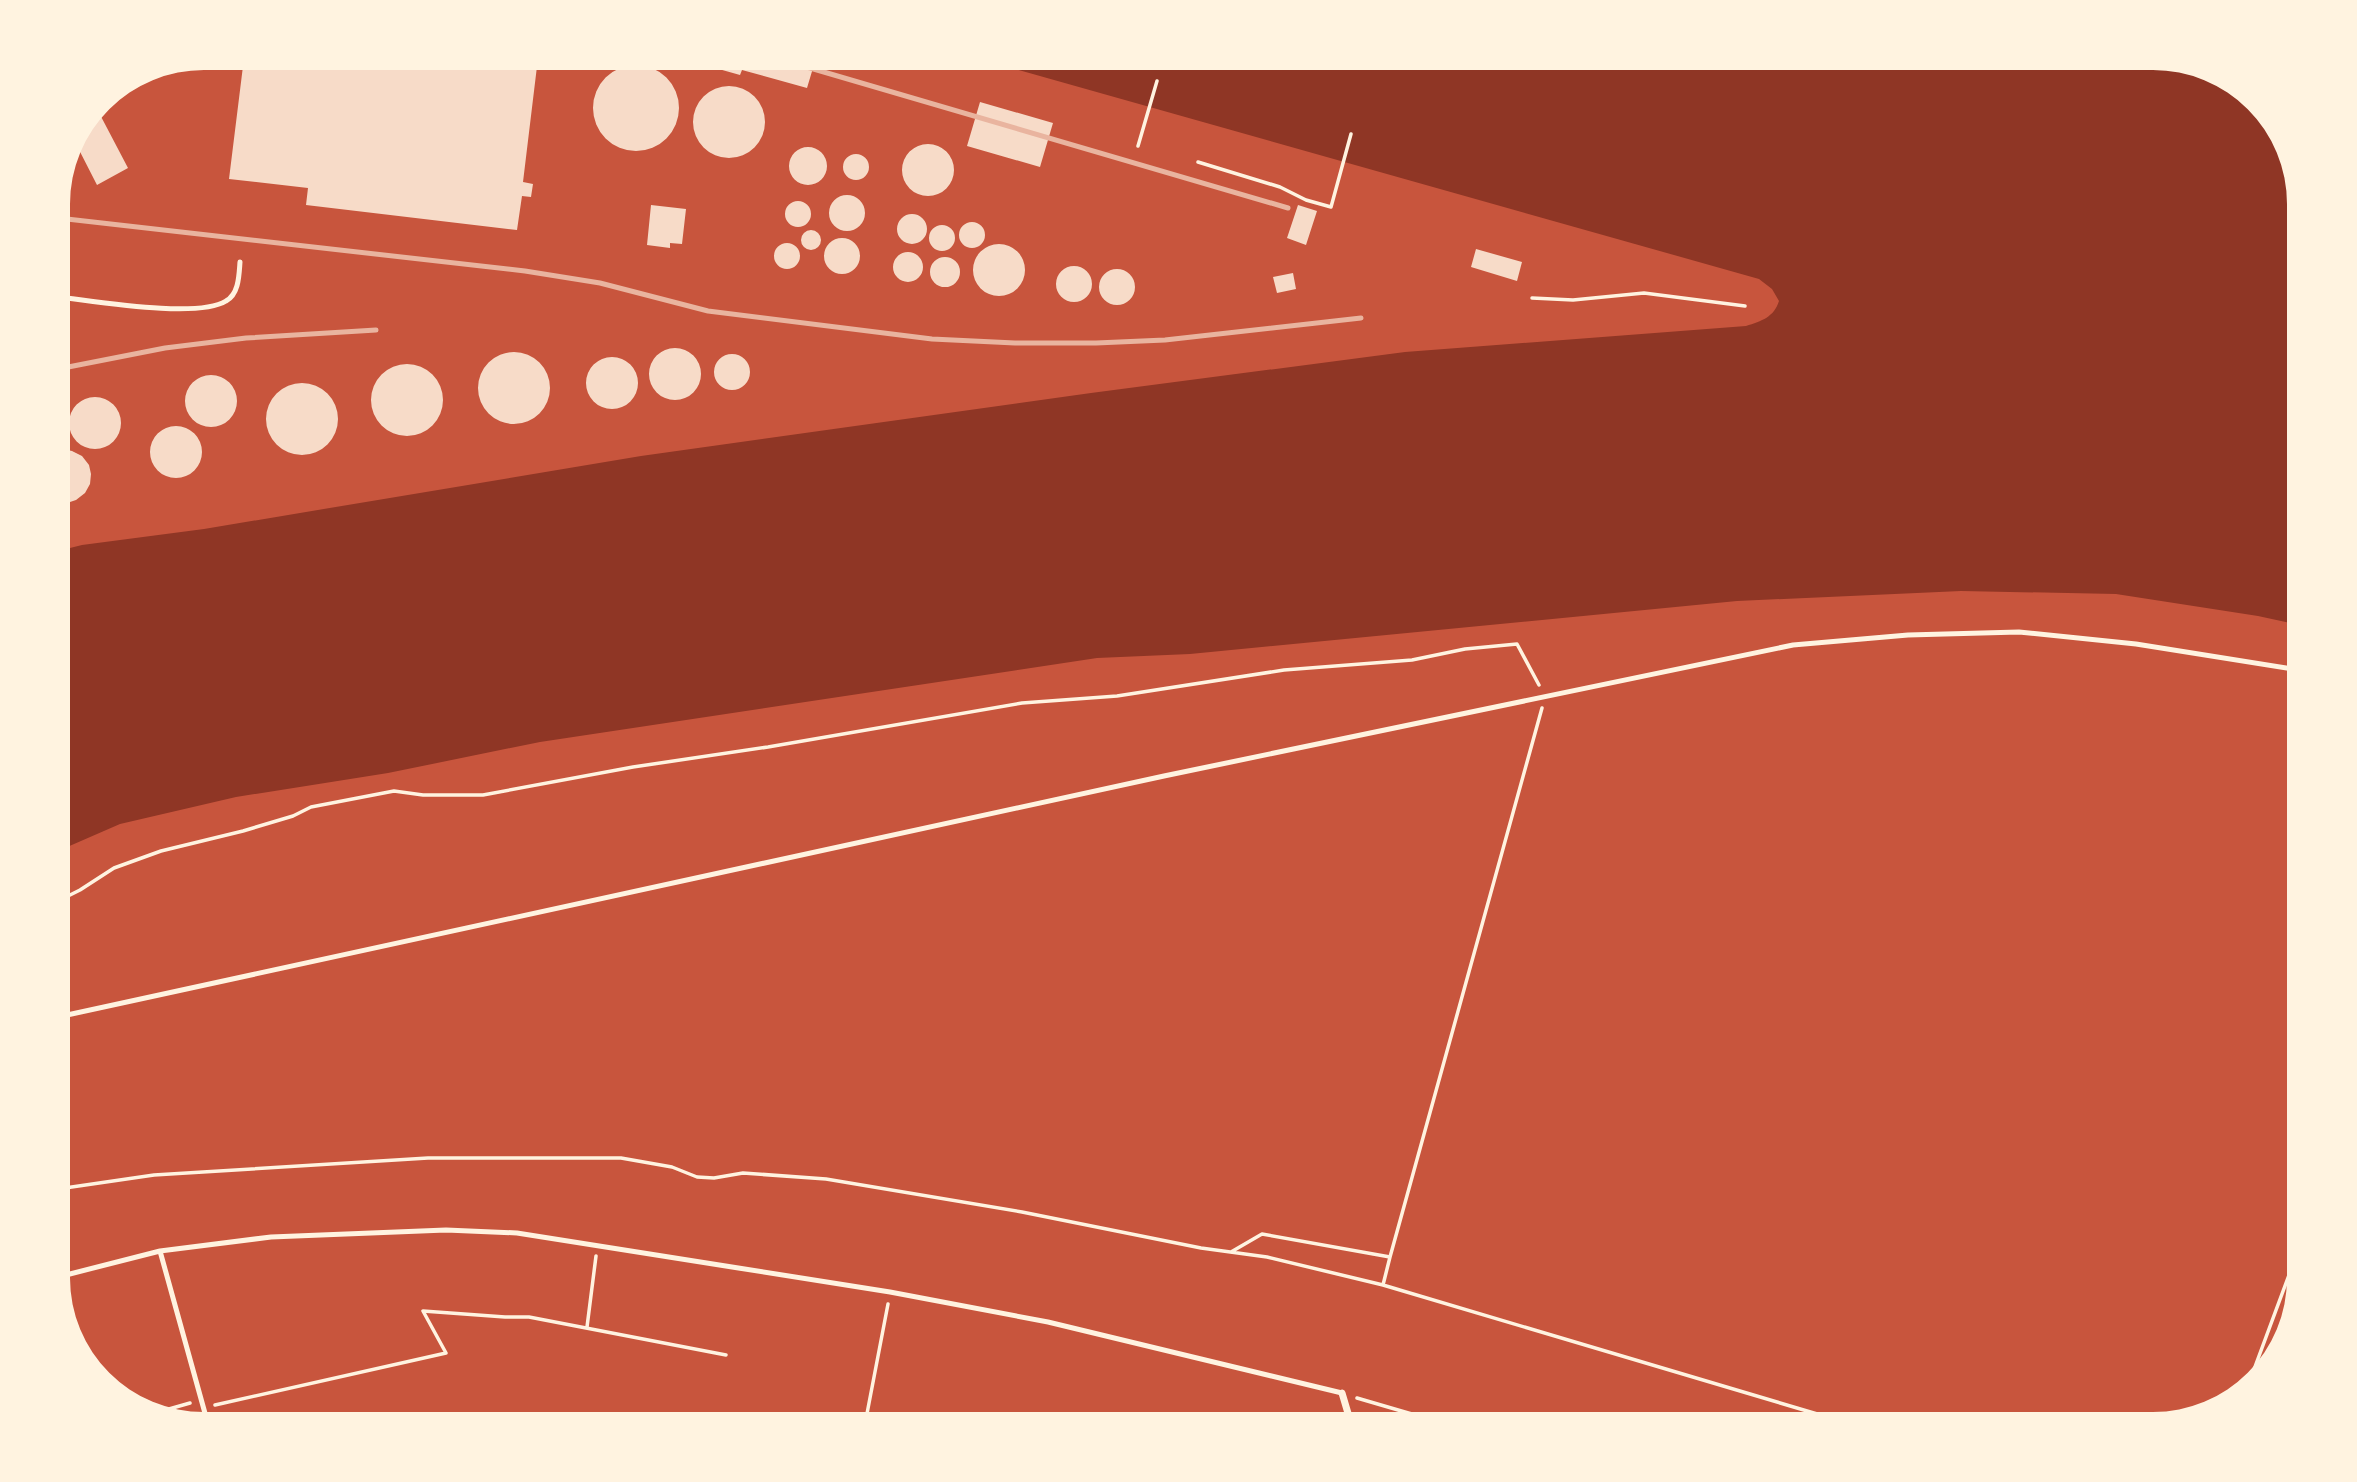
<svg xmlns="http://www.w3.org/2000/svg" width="2357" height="1482" font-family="Merriweather,serif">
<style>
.water{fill:#8f3625}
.building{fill:#f7dbc8}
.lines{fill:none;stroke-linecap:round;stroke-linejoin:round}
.path{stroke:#fff3e0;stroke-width:3.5}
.service{stroke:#fff3e0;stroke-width:5}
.minor{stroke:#fff3e0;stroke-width:7}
.rail{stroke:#e9b49f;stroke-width:5}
</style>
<rect width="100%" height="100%" fill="#c8553d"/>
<path class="water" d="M976,58H2153L2234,82L2280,131L2299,204V625L2258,616L2116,594L1961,591L1737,601L1190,654L1097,658L540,742L388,773L236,797L120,824L58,851V551L82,545L204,529L641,456L1091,393L1405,352L1746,326C1762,321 1774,317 1779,301L1772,289L1759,279Z"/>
<path class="building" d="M244,58H538L523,182L533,184L531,197L522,196L517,230L306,205L308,188L229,179Z
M702,58H816L807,88L742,70L740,75L701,64Z
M593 108a43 43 0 1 1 86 0a43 43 0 1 1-86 0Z
M693 122a36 36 0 1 1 72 0a36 36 0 1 1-72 0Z
M980,102L1053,123L1040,167L967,146Z
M96,107L128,168L97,185L74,140Z
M902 170a26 26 0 1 1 52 0a26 26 0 1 1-52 0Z
M789 166a19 19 0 1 1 38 0a19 19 0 1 1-38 0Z
M843 167a13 13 0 1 1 26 0a13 13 0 1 1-26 0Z
M829 213a18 18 0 1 1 36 0a18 18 0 1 1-36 0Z
M785 214a13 13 0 1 1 26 0a13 13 0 1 1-26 0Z
M651,205L686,209L682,244L670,243V248L647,245Z
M1298,205L1317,211L1306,245L1287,238Z
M897 229a15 15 0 1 1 30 0a15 15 0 1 1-30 0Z
M959 235a13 13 0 1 1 26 0a13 13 0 1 1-26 0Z
M929 238a13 13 0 1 1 26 0a13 13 0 1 1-26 0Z
M801 240a10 10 0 1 1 20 0a10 10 0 1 1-20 0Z
M824 256a18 18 0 1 1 36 0a18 18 0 1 1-36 0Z
M774 256a13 13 0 1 1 26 0a13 13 0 1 1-26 0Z
M973 270a26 26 0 1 1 52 0a26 26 0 1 1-52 0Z
M1476,249L1522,262L1517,281L1471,267Z
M893 267a15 15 0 1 1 30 0a15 15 0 1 1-30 0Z
M930 272a15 15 0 1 1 30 0a15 15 0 1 1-30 0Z
M1056 284a18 18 0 1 1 36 0a18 18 0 1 1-36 0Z
M1099 287a18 18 0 1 1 36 0a18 18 0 1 1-36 0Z
M1293,273L1296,289L1277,293L1273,277Z
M649 374a26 26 0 1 1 52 0a26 26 0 1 1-52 0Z
M478 388a36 36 0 1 1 72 0a36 36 0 1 1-72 0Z
M714 372a18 18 0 1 1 36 0a18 18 0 1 1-36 0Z
M586 383a26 26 0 1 1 52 0a26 26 0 1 1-52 0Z
M371 400a36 36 0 1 1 72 0a36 36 0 1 1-72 0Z
M185 401a26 26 0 1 1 52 0a26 26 0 1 1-52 0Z
M266 419a36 36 0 1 1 72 0a36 36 0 1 1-72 0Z
M69 423a26 26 0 1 1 52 0a26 26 0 1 1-52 0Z
M150 452a26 26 0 1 1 52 0a26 26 0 1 1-52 0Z
M63,449L72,451L82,456L89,465L91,474L90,484L85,493L76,500L67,503L58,502V450Z"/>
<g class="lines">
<path class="path" d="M869,63L870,58
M1138,146L1157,81
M1198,162L1280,187L1306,200L1331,207L1351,134
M1532,298L1573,300L1644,293L1745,306
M58,901L80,890L114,868L161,851L243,831L293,816L311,807L394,791L423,795H483L633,767L768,747L1022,703L1117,696L1284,670L1412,660L1465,649L1517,644L1539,685
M58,1189L154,1175L428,1158H621L672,1167L697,1177L714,1178L743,1173L826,1179L1022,1212L1201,1248L1267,1257L1383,1285L1851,1424
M1231,1252L1262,1234L1390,1257L1542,708
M1383,1285L1390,1257
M587,1327L596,1256
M2249,1383L2299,1248
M1357,1398L1446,1424
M215,1405L446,1353L423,1311L505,1317H529L726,1355
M162,1411L190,1403
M865,1424L888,1304"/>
<path class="service" d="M58,297C94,301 197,319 226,301C239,294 239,275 240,262
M58,1017L1164,776L1793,645L1908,635L2019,632L2136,644L2299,670
M160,1251L271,1237L446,1230L517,1233L890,1292L1048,1322L1342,1393
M58,1277L160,1251L208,1424"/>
<path class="minor" d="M1342,1393L1350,1420L1349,1424"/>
<path class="rail" d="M776,58L1288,208
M58,218L525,271L600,283L708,311L932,339L1015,343H1096L1165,340L1361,318
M58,369L165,348L246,338L376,330"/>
</g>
<path d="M0 0H2357V1482H0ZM204 70H2153A134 134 0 0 1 2287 204V1278A134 134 0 0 1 2153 1412H204A134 134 0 0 1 70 1278V204A134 134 0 0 1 204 70Z" fill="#fff3e0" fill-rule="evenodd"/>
</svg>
